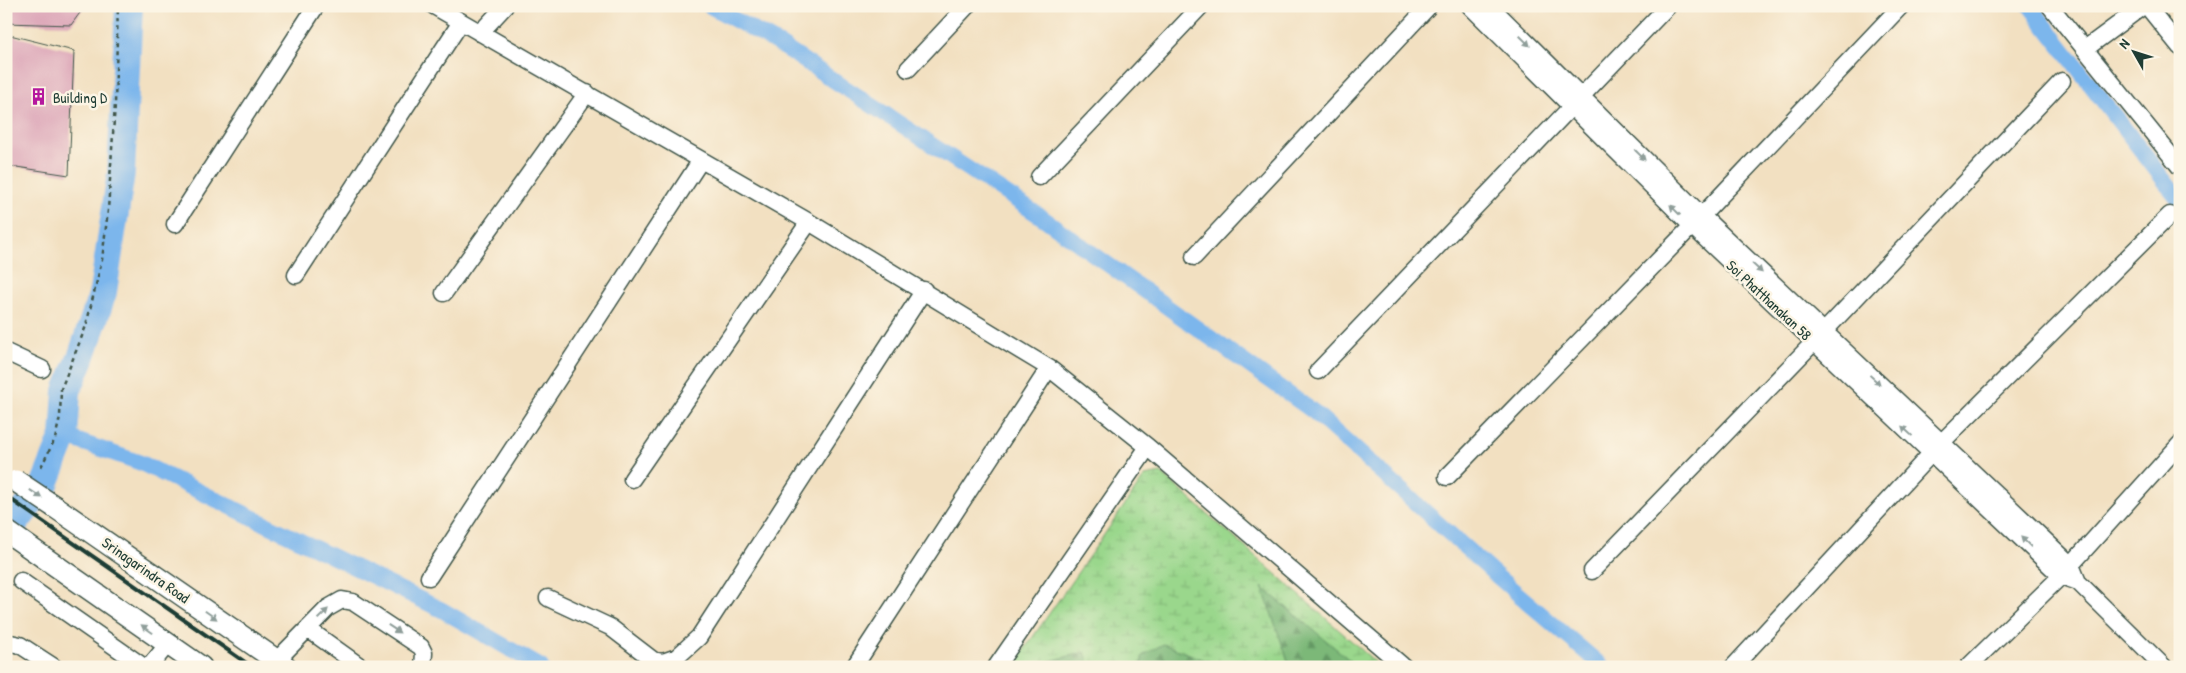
<svg xmlns="http://www.w3.org/2000/svg" width="2186" height="673" font-family="'Patrick Hand',sans-serif">
<style>
.forest{fill:url(#forest-firs);stroke:#4d7a56}
.wetland{fill:url(#wetland-marsh);stroke:#5c8a60}
.lines{fill:none;stroke-linecap:round;stroke-linejoin:round}
.canal{stroke:#7bb6ec;stroke-width:16}
.river{stroke:#7bb6ec;stroke-width:28}
.building{fill:#daa1b5}
.minor-casing{stroke:#3f5549;stroke-width:19}
.major-casing{stroke:#3f5549;stroke-width:24}
.path{stroke:#3f5549;stroke-width:2.5;stroke-dasharray:4 4;stroke-linecap:butt}
.minor{stroke:#fff;stroke-width:16}
.major{stroke:#fff;stroke-width:21}
.rail{stroke:#1f3d34;stroke-width:4}
.major-bridge-casing{stroke:#3f5549;stroke-width:24;stroke-linecap:butt}
.major-bridge{stroke:#fff;stroke-width:21}
.oneway{fill:#8f9e9a}
.labels{text-anchor:middle;dominant-baseline:central;stroke-width:5;stroke-linejoin:round;paint-order:stroke}
.poi-label{font-size:15px;fill:#1f3d34;stroke:#fcf5e5;text-anchor:start}
.street-label{font-size:15px;fill:#1f3d34;stroke:#fcf5e5}
</style>
<defs>
<pattern id="forest-firs" width="22" height="20" patternUnits="userSpaceOnUse" patternTransform="scale(1.25)"><rect width="22" height="20" fill="#7bb878"/><path d="M5 1l3.5 6h-7zM16 11l3.5 6h-7z" fill="#649763"/></pattern>
<pattern id="wetland-marsh" width="20" height="14" patternUnits="userSpaceOnUse" patternTransform="scale(1.25)"><rect width="20" height="14" fill="#9ad78c"/><path d="M1 5h8M5 5V1M11 12h8M15 12V8" fill="none" stroke="#84b979"/></pattern>
</defs>
<rect width="100%" height="100%" fill="#fcf5e5"/>
<filter id="ink" filterUnits="userSpaceOnUse"><feTurbulence type="fractalNoise" baseFrequency=".02" numOctaves="2"/><feDisplacementMap in="SourceGraphic" scale="10" xChannelSelector="R" yChannelSelector="G"/><feConvolveMatrix kernelMatrix="1 2 1 2 8 2 1 2 1" color-interpolation-filters="sRGB"/></filter>
<filter id="wash" filterUnits="userSpaceOnUse"><feTurbulence type="fractalNoise" baseFrequency=".0096" numOctaves="4" result="noise"/><feDisplacementMap in="SourceGraphic" scale="20" xChannelSelector="R" yChannelSelector="G"/><feGaussianBlur stdDeviation="1.12" result="paint"/><feColorMatrix in="noise" values="0 0 0 0 0 0 0 0 0 0 0 0 0 0 0 0 0 1.4 0 .05"/><feComposite in="paint" operator="in"/></filter>
<g filter="url(#wash)">
<rect width="100%" height="100%" fill="#f2e0c1"/>
<path class="forest" d="M1262,587L1358,667H1290Z
M1163,644L1224,667H1142V656Z
M1086,652L1090,667H1036L1038,664Z"/>
<path class="wetland" d="M1161,473L1381,667H1358L1262,587L1290,667H1224L1163,644L1142,656V667H1090L1085,652L1038,664L1036,667H1012L1145,476Z"/>
<g class="lines">
<path class="canal" d="M710,6L777,43L1043,218L1314,412L1498,577L1603,667
M2030,6L2180,201
M64,436L141,463L442,610L541,667"/>
<path class="river" d="M6,534L44,486L64,436L67,391L81,358L103,292L121,173L129,6"/>
</g>
<g id="blocks">
<path class="building" d="M6,6H85L71,25L6,23Z
M6,34L74,51L69,175L10,166L6,143Z"/>
</g>
</g>
<g filter="url(#ink)">
<use href="#blocks" fill-opacity="0" stroke="#3f5549" stroke-width="1"/>
<g class="lines">
<defs>
<path id="minor" d="M434,6L809,222L1049,368L1148,447L1404,667
M1470,6L1692,226L2061,576L2078,582L2071,565L1702,216L1490,6
M2050,6L2180,167
M2147,6L2180,47
M480,33L505,6
M2085,49L2143,6
M908,69L967,6
M1039,177L1201,6
M175,224L316,6
M1194,257L1429,6
M296,275L461,22
M444,293L587,93
M6,352L42,369
M1318,371L1668,6
M1447,477L1692,226L1901,6
M632,479L809,222
M1592,571L1814,342L2062,81
M429,577L701,160
M21,581L144,667
M2078,582L2164,667
M548,598L610,627L653,660L663,662L677,657L699,637L924,290
M308,629L361,667
M6,642L20,645L54,667
M277,660L328,608L342,600L353,602L421,647L424,653L423,667
M149,667L168,644
M854,667L1049,368
M996,667L1148,447
M1733,667L1941,443L2170,215
M1968,667L2061,576L2180,444"/>
<path id="major" d="M55,507L286,667
M6,531L201,667"/>
</defs>
<use href="#minor" class="minor-casing"/>
<use href="#major" class="major-casing"/>
<path class="path" d="M41,467L55,439L60,417L61,389L86,326L102,260L108,210L115,104L118,6"/>
<use href="#minor" class="minor"/>
<use href="#major" class="major"/>
<path class="rail" d="M6,496L252,667"/>
<defs>
<path id="major-bridge" d="M16,481L55,507"/>
</defs>
<use href="#major-bridge" class="major-bridge-casing"/>
<use href="#major-bridge" class="major-bridge"/>
</g>
<defs><path id="oneway-solid" d="M-6-.8H1V-3.2L6.5 0L1 3.2V.8H-6Z" transform="scale(1.25)"/></defs>
<g class="oneway">
<use href="#oneway-solid" transform="translate(1525 41) rotate(45)"/>
<use href="#oneway-solid" transform="translate(1640 155) rotate(45)"/>
<use href="#oneway-solid" transform="translate(1675 210) rotate(-135)"/>
<use href="#oneway-solid" transform="translate(1757 268) rotate(43)"/>
<use href="#oneway-solid" transform="translate(1875 380) rotate(43)"/>
<use href="#oneway-solid" transform="translate(1907 431) rotate(-137)"/>
<use href="#oneway-solid" transform="translate(36 494) rotate(34)"/>
<use href="#oneway-solid" transform="translate(2026 542) rotate(-136)"/>
<use href="#oneway-solid" transform="translate(323 614) rotate(-44)"/>
<use href="#oneway-solid" transform="translate(211 615) rotate(35)"/>
<use href="#oneway-solid" transform="translate(147 629) rotate(-145)"/>
<use href="#oneway-solid" transform="translate(394 629) rotate(34)"/>
</g>
</g>
<defs>
<symbol id="building-bare" viewBox="-9 -9 18 18"><path d="M-4-6H4V6H1V3H-1V6H-4ZM-2.5-4.3h1.7v1.8h-1.7ZM.8-4.3h1.7v1.8H.8ZM-2.5-1h1.7V.8h-1.7ZM.8-1h1.7V.8H.8Z" fill="#b5179e" stroke="#fcf5e5" stroke-width="2.5" paint-order="stroke"/></symbol>
</defs>
<g fill-rule="evenodd">
<use href="#building-bare" x="26" y="84" width="25" height="25"/>
</g>
<g class="labels">
<g class="poi-label">
<text x="53" y="97">Building D</text>
</g>
<g class="street-label">
<text transform="translate(1769 300) rotate(43)">Soi Phatthanakan 58</text>
<text transform="translate(146 570) rotate(35)">Srinagarindra Road</text>
</g>
</g>
<rect width="2186" height="673" fill="none" stroke="#fcf5e5" stroke-width="25"/>
<g transform="translate(2134 52) rotate(309)" stroke="#fcf5e5" stroke-width="4" paint-order="stroke">
<path d="M0-4L9 19L0 12L-9 19Z" fill="#1f3d34"/>
<text y="-8" font-size="14" font-weight="bold" text-anchor="middle" fill="#1f3d34">N</text>
</g>
</svg>
